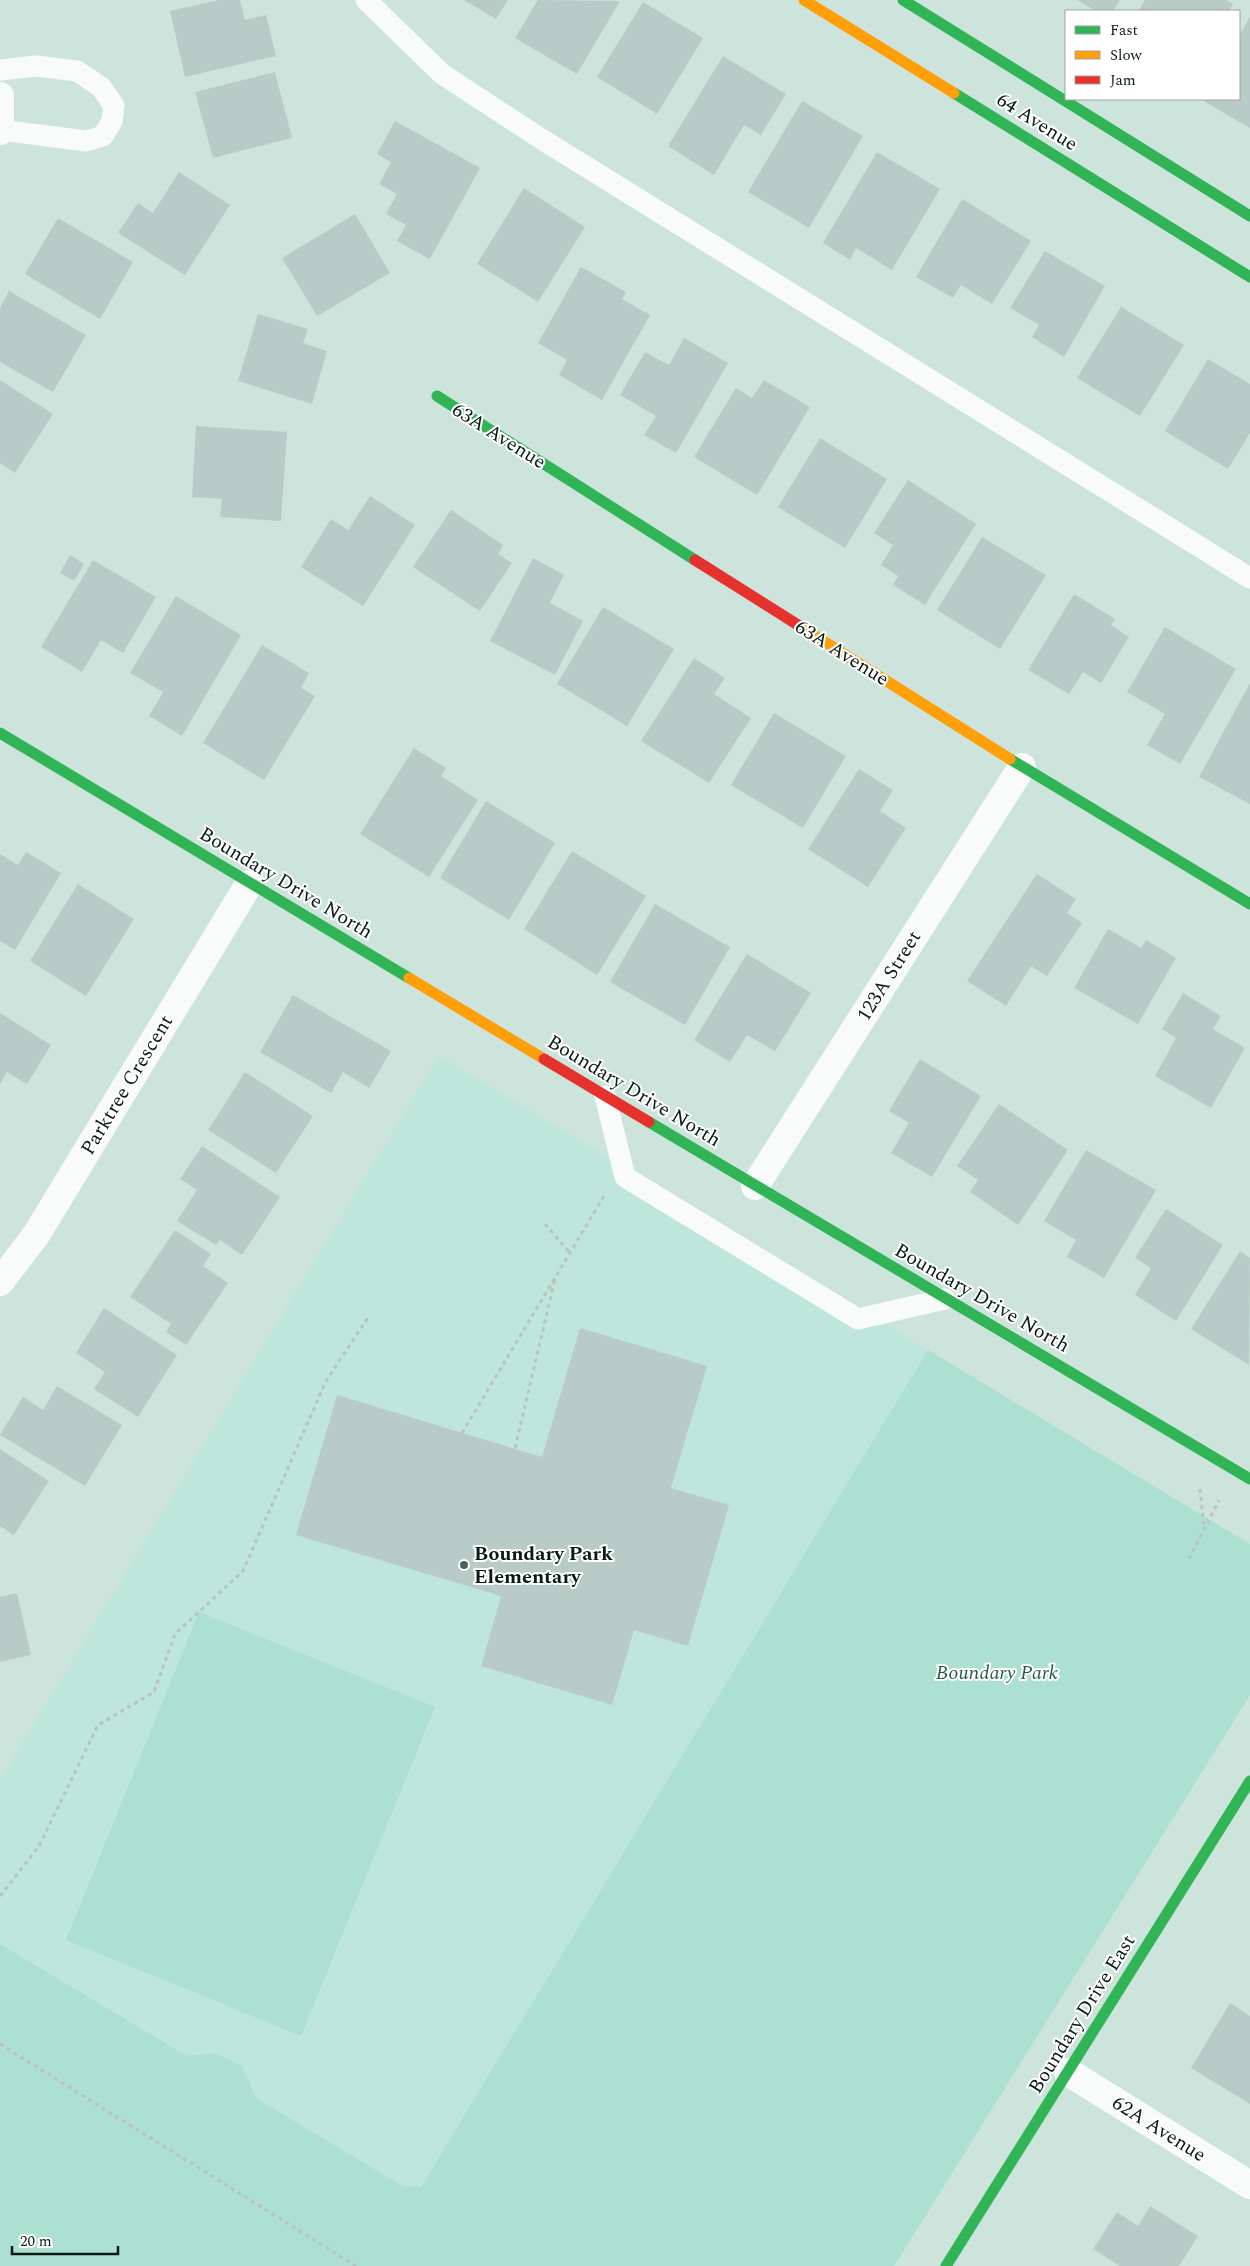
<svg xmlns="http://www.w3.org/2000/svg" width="1250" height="2266" font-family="Spectral,serif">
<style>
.built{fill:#bee6da}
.green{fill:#ace0d1}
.building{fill:#b9cbc6}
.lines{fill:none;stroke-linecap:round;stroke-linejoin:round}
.path{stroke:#bbc3c1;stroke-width:3;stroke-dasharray:4 4;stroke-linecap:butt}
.lane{stroke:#f8fbfa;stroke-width:21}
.street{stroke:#f8fbfa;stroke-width:28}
.fast{stroke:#30b455;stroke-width:11}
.slow{stroke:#ff9f0a;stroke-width:11}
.jam{stroke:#e5322d;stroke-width:11}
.poi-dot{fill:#4e615c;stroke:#fff;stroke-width:2}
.labels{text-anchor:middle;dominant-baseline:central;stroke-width:4;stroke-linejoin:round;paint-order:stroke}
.street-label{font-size:20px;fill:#0a1a16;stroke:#fff}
.poi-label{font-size:20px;font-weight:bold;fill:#0a1a16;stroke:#fff;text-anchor:start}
.park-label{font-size:20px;font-style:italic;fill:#275a4d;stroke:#fff}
</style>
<rect width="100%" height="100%" fill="#cde4dd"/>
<path class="built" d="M439,1056L928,1350L417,2194L0,1944V1780Z"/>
<path class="green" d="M928,1350L1250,1544V1695L894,2266H0V1944L187,2056L215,2053L242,2066L256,2098L403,2186L421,2187Z
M199,1612L435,1707L301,2036L66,1940Z"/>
<path class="building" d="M219,0H240L245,20L266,15L276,56L185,77L170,11Z
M464,0H508L496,19Z
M538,0L620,1L577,74L515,38Z
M1077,0H1120L1113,11H1096Z
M1145,0H1226L1233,4L1229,11H1138Z
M643,2L703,38L657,114L597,77Z
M1250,17V128L1200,99H1239V36Z
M723,56L786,94L761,135L744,125L714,175L668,146Z
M275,72L292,138L213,158L195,92Z
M802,101L863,136L809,228L748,192Z
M395,121L480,168L430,259L397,241L406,225L386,214L397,194L379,184L391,162L377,154Z
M877,152L940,189L892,270L856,248L850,260L823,243Z
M179,172L230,205L185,275L118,233L138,203L153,213Z
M524,188L585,227L538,302L477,264Z
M962,199L1031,241L992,304L961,285L953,298L916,277Z
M355,214L390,273L317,316L282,258Z
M58,218L133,262L100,319L25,274Z
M1045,251L1105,286L1064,357L1032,337L1039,325L1010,308Z
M581,267L626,292L622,299L650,315L602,400L559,375L567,360L538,343Z
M9,291L86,335L53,392L0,362V308Z
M1121,307L1184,345L1140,416L1077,378Z
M258,314L308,329L303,343L327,351L312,404L238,381Z
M684,338L728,363L676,453L644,435L656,416L620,395L645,352L669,365Z
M1208,359L1250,384V433L1228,469L1165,431Z
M0,380L53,414L15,473L0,463Z
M764,380L810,407L757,495L694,457L736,388L752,398Z
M196,426L287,432L281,521L220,517L222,499L192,497Z
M820,438L887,479L845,548L778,507Z
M908,480L976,524L925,605L893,585L898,576L881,565L893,545L874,533Z
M370,496L415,525L363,606L301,567L331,519L348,530Z
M451,510L503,545L498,554L512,563L480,611L413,567Z
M982,537L1046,575L1000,649L937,610Z
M70,555L84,564L74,581L60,573Z
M533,558L564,575L550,603L583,621L555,675L490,641Z
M93,560L156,597L123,653L101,640L82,672L41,647Z
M1074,594L1115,619L1111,625L1129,637L1101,683L1083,672L1069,694L1028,670Z
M176,596L241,635L182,736L149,716L163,692L130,673Z
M603,607L674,649L627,726L557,684Z
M1165,627L1236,669L1180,764L1147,745L1165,714L1127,692Z
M262,645L309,673L301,688L315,696L264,780L203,743Z
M694,658L725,678L714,694L751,718L709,783L641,741Z
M1250,683V804L1199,777Z
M774,713L846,756L803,828L731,785Z
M414,748L446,768L441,776L478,800L429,877L360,834Z
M859,769L893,790L880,811L906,828L868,887L808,849Z
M486,801L555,843L509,920L440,878Z
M572,851L646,896L597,975L524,929Z
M26,852L61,873L15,950L0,941V854L18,865Z
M1037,874L1076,899L1067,913L1082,923L1047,976L1031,966L1006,1006L967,981Z
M78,884L134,919L86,996L30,961Z
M655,904L730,947L685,1025L610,982Z
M1108,929L1141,948L1146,940L1176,958L1138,1024L1074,988Z
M747,954L811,993L775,1051L747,1035L730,1062L694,1040Z
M1183,993L1221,1016L1213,1029L1245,1048L1211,1108L1155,1076L1176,1038L1162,1029Z
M293,995L391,1051L369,1088L343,1072L331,1093L260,1052Z
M0,1013L51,1045L27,1084L7,1072L0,1084Z
M920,1059L981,1096L932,1177L891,1153L909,1123L889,1111Z
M245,1072L313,1116L276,1173L208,1130Z
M999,1104L1068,1150L1018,1225L970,1192L978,1180L957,1166Z
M202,1146L280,1197L242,1255L220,1240L216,1245L177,1221L197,1190L180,1179Z
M1086,1150L1156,1190L1104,1278L1067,1257L1076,1240L1044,1221Z
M1166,1209L1223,1245L1176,1321L1135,1295L1151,1268L1135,1258Z
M175,1230L211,1254L203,1266L228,1283L186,1345L166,1332L171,1324L130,1297Z
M1240,1251L1250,1258L1249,1365L1191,1329Z
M104,1308L177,1355L138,1417L94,1389L105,1372L76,1353Z
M580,1328L707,1366L671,1488L729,1505L688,1646L634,1630L612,1705L481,1666L501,1596L296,1535L337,1395L542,1457Z
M57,1386L122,1425L85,1486L0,1435L23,1397L43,1410Z
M0,1449L49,1481L14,1535L0,1526Z
M17,1593L31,1655L0,1662V1597Z
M1230,2003L1250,2016V2104L1191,2068Z
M1150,2206L1198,2236L1179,2266H1120L1093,2249L1117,2212L1138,2226Z"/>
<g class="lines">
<path class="path" d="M545,1224L570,1253
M462,1433L604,1196
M515,1448L555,1279
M1200,1489L1204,1529
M1189,1559L1219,1500
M0,1896L39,1846L98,1725L154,1692L175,1634L243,1571L326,1381L369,1316
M0,2044L356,2266"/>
<path class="lane" d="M366,0L442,74L543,140L1250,578
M0,70L36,66L77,71L101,87L114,106L112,121L103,136L86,141L0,130
M605,1096L625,1177L858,1319L945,1299"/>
<path class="street" d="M0,96V131
M755,1186L1022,767
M0,1282L36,1235L249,884
M1068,2072L1250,2185"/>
<path class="fast" d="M903,0L1250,216
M954,93L1250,277
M437,396L695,560
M0,733L409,978
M1010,759L1250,904
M649,1122L1250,1479
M946,2266L1250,1781"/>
<path class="slow" d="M804,0L954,93
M798,625L1010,759
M409,978L544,1059"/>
<path class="jam" d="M695,560L798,625
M544,1059L649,1122"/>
</g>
<circle class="poi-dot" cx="464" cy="1565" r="5"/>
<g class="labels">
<g class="street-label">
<text transform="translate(1037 122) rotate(32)">64 Avenue</text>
<text transform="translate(499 436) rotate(32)">63A Avenue</text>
<text transform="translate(842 653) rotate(32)">63A Avenue</text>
<text transform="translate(286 883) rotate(31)">Boundary Drive North</text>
<text transform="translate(889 976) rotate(-58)">123A Street</text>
<text transform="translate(127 1085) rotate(-59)">Parktree Crescent</text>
<text transform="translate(634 1091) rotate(31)">Boundary Drive North</text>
<text transform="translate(982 1298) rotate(30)">Boundary Drive North</text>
<text transform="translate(1082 2014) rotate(-58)">Boundary Drive East</text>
<text transform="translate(1159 2129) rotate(32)">62A Avenue</text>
</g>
<g class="poi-label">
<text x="474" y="1554">Boundary Park<tspan x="474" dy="23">Elementary</tspan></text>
</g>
<g class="park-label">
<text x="997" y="1673">Boundary Park</text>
</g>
</g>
<rect x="1065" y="10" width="175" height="90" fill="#ffffff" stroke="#9da3a2"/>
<rect x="1075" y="26" width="25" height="8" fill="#30b455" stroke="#9da3a2"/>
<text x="1110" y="35" font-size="15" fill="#0a1a16">Fast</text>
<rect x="1075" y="51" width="25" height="8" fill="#ff9f0a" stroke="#9da3a2"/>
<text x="1110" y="60" font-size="15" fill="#0a1a16">Slow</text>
<rect x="1075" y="76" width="25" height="8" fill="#e5322d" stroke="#9da3a2"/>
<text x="1110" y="85" font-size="15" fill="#0a1a16">Jam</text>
<path d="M12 2246v8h106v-8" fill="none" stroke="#0a1a16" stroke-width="2.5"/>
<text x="20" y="2246" font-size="15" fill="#0a1a16" stroke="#ffffff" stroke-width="4" paint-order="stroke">20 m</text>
</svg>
